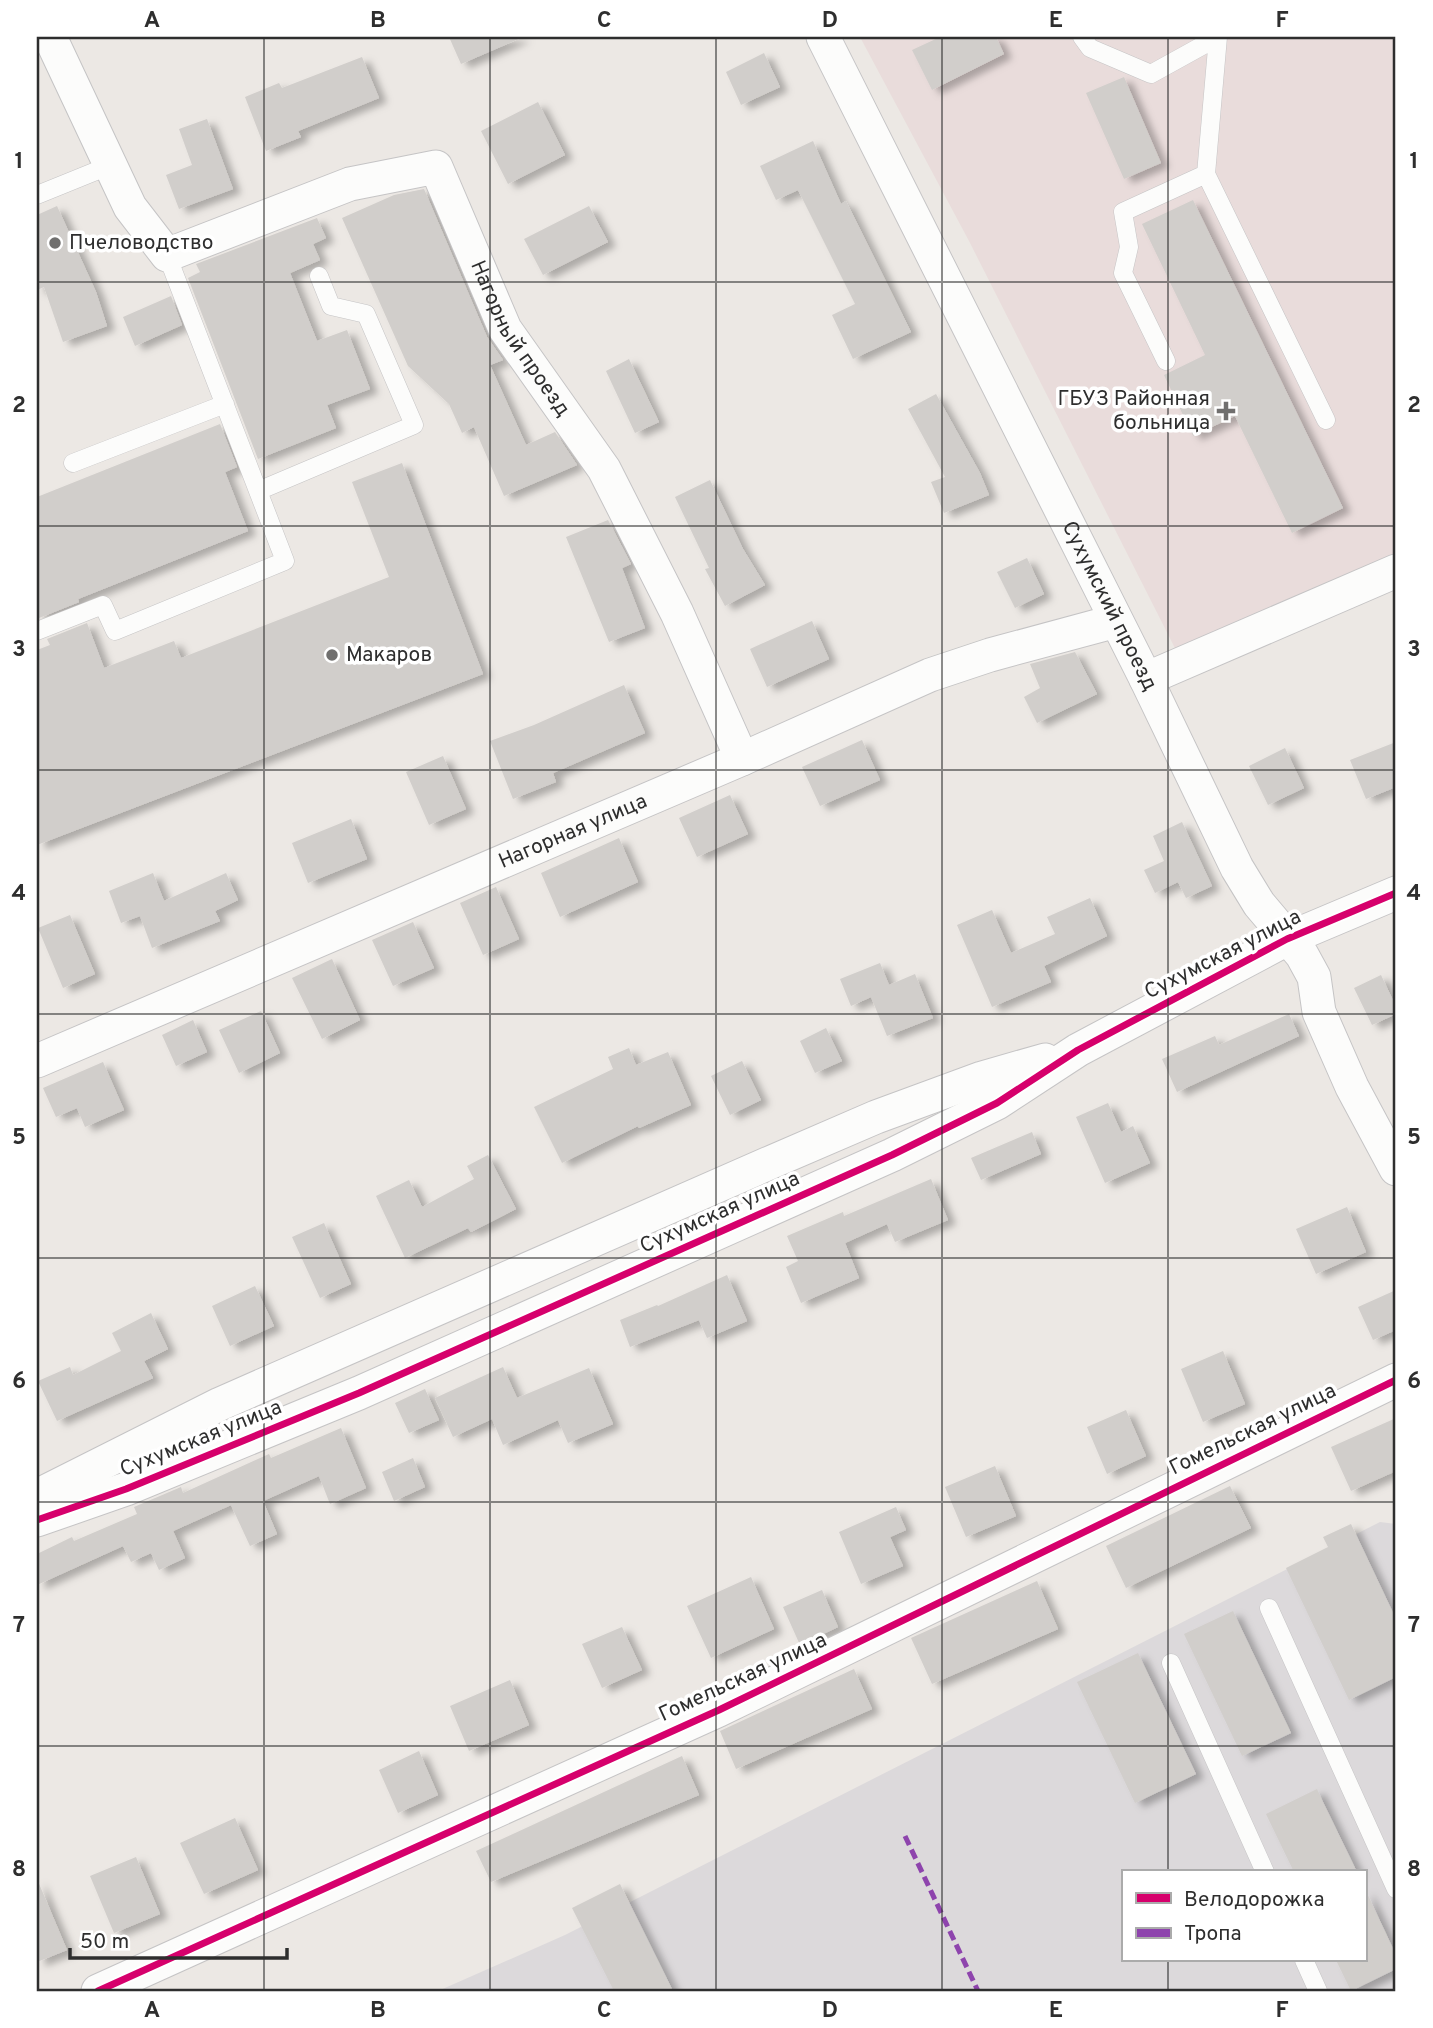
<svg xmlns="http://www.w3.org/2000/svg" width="1433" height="2028" font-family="Overpass,sans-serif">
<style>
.industrial{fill:#dcd9db;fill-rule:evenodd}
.medical{fill:#e9dcdb}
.building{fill:#d1cecb;filter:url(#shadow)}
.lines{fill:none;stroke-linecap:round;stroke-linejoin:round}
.lane-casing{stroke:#c5c4c5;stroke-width:19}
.street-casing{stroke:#c5c4c5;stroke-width:35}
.lane{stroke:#fcfcfb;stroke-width:18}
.street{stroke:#fcfcfb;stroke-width:33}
.quiet{stroke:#8e44ad;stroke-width:5;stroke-dasharray:10 5;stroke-linecap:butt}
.cycleway-casing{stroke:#fff;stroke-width:11}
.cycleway{stroke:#d6006c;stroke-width:7}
.grid{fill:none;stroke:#2e2e2e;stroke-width:2;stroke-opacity:0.55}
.poi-dot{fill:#706f6e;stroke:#fff;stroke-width:2.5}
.labels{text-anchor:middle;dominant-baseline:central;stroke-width:7;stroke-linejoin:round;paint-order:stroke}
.poi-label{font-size:21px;fill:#2e2e2e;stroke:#fff;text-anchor:start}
.street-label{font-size:21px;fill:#2e2e2e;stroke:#fff}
.neatline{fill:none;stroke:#2e2e2e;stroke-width:2.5}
.grid-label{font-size:23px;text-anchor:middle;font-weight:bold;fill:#2e2e2e}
</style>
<defs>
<filter id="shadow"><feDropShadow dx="8" dy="4.5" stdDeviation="3.5" flood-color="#0004"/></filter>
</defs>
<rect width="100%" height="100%" fill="#ece8e4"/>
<path class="industrial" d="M1380,1522L1396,1524V1991H438L565,1935ZM1123,1872H1365V1960H1123Z"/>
<path class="medical" d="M860,37H1396V581L1183,664L969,241Z"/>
<path class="building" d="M449,37H523L461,64Z
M940,37H996L1004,54L932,90L912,50Z
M764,53L780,87L741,105L726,72Z
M362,57L379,98L298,131L301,137L266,151L245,97L279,83L282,88Z
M1124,77L1161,163L1124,179L1086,93Z
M538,102L565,155L508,184L481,131Z
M207,119L233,189L179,209L166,175L192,165L179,129Z
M813,141L841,204L846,201L911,332L853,359L832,315L855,304L798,190L776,200L760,166Z
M424,189L487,337L503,360L490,365L526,445L555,432L577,465L504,496L474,427L462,433L449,404L408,366L342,218L394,195Z
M1193,200L1343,508L1292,533L1235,416L1193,436L1164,375L1205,355L1142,224Z
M57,206L96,292L107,326L63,342L44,287L37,290V215Z
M589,206L608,242L543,275L524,239Z
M317,218L326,238L313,244L320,260L290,273L317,341L347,330L370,389L327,405L336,428L258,459L188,278L200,272L196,264Z
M171,296L182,325L135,346L123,317Z
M629,359L659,422L635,433L606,371Z
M936,394L980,473L989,495L944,513L931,482L945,477L908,409Z
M220,424L237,467L225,472L248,531L78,599L79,602L39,618L37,613V497Z
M402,463L483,674L37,845V650L50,645L47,639L87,623L104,668L174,641L181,658L389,577L352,482Z
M710,480L743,549L765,585L725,606L705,569L709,568L675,497Z
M608,520L631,564L622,568L645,628L609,642L566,537Z
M1027,558L1044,594L1015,608L997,572Z
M812,621L829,659L767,687L750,649Z
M1075,652L1097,694L1037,723L1024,697L1040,688L1030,664Z
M624,685L645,733L553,773L556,782L513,799L490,741L534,725Z
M862,740L880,780L820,806L802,767Z
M1396,742V787L1366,799L1350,760Z
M1285,748L1304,788L1268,805L1249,766Z
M443,756L466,809L429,825L406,772Z
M730,795L748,834L697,857L679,818Z
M351,819L367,859L308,883L292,843Z
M1182,822L1212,886L1186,898L1178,882L1155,893L1144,870L1164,861L1153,836Z
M619,838L638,882L560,917L541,873Z
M153,873L164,901L226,873L238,900L215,911L220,921L152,948L140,916L121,923L109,891Z
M496,887L519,939L483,955L460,903Z
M1090,898L1107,936L1044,966L1051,982L992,1007L957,925L992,910L1011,953L1055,934L1047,917Z
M70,915L95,974L63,988L38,928Z
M413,922L434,968L393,986L372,940Z
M332,959L360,1020L322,1039L292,978Z
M880,963L889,985L915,974L933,1018L887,1036L871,997L851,1006L840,979Z
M1381,975L1396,1007V1014L1372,1025L1354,988Z
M261,1011L280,1053L239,1073L219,1030Z
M1289,1014L1299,1036L1177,1092L1162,1059L1215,1036L1219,1045Z
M193,1020L207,1052L176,1066L162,1035Z
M826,1028L842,1061L815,1073L800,1041Z
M629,1048L636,1065L668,1052L691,1105L639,1128L638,1126L562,1163L534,1107L613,1069L608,1057Z
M742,1061L761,1100L730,1115L711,1076Z
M103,1062L124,1110L85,1127L77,1108L56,1117L43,1088Z
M1108,1103L1121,1132L1133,1126L1150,1163L1105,1183L1076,1117Z
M1032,1132L1041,1154L981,1180L971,1158Z
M488,1155L516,1209L471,1232L468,1228L405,1258L376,1196L409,1180L422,1207L474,1179L467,1166Z
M931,1179L948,1220L895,1242L887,1224L845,1243L859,1278L801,1303L786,1267L798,1261L787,1236L843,1212L844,1216Z
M1347,1207L1366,1252L1316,1274L1296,1229Z
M324,1223L351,1284L320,1298L292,1237Z
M727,1275L747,1321L707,1338L699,1320L630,1347L620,1320L657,1305L658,1306Z
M255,1286L274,1326L230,1346L212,1306Z
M1396,1290V1330L1373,1340L1358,1307Z
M151,1313L168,1349L144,1361L153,1378L57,1421L38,1381L70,1367L73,1375L121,1351L112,1333Z
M1223,1351L1245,1404L1203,1422L1181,1369Z
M503,1367L517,1398L589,1368L613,1424L568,1443L558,1420L503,1445L492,1419L453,1437L435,1398Z
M425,1389L439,1420L409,1433L395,1403Z
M1126,1410L1146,1456L1107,1474L1087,1427Z
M1396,1418V1471L1351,1491L1331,1447Z
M341,1428L366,1488L330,1504L319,1476L263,1501L277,1534L250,1546L231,1505L173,1531L185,1558L159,1570L151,1553L131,1562L123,1546L37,1585V1554L72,1537L74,1541L137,1514L134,1507L181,1487L183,1493L269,1454L271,1458Z
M413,1458L425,1487L394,1501L382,1472Z
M995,1466L1016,1516L966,1537L945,1487Z
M1230,1486L1251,1528L1126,1588L1106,1546Z
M896,1507L906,1530L890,1537L903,1566L861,1584L839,1532Z
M1351,1524L1396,1619V1677L1349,1700L1286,1568L1328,1547L1323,1537Z
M751,1577L774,1629L711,1658L687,1606Z
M1037,1581L1058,1629L932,1684L911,1638Z
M822,1590L838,1627L800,1645L783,1607Z
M1233,1611L1291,1733L1242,1756L1184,1634Z
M622,1627L642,1670L602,1688L582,1644Z
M1138,1653L1196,1774L1135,1803L1077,1682Z
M854,1669L872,1709L736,1769L720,1731Z
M510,1680L529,1725L469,1751L450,1706Z
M419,1751L438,1795L398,1813L379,1770Z
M682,1756L699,1795L491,1882L476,1851Z
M1317,1789L1323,1802L1357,1872H1294L1266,1814Z
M235,1818L258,1870L204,1894L180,1843Z
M136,1857L160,1914L114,1933L90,1876Z
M37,1879L67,1950L37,1962Z
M620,1884L673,1991H614L572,1908Z
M1365,1889L1396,1955V1969L1351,1991L1336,1960H1365Z"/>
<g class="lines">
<defs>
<path id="lane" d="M1082,37L1090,48L1151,74L1218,37
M1206,174L1326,420
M37,195L111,165
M1166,361L1123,273L1129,247L1123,212L1206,174L1218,37
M73,463L225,404
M258,491L414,425L366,314L331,306L319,276
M37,631L103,605L115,631L285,561L167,255
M1269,1608L1396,1889
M1171,1663L1265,1872
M1304,1960L1318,1991"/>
<g id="street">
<path id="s1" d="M50,37L130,207L167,255L350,184L436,167L505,329L604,469L677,613L742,759"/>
<path id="s2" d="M823,37L1146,679L1237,868L1259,904L1302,955L1314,977L1319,1012L1352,1087L1396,1169"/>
<path d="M1146,679L1396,571"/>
<path id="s3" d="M37,1061L742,759L930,675L990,655L1116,621"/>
<path d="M37,1496L220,1404L774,1161L876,1117L982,1078L1045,1060"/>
<path d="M37,1520L126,1489L359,1393L892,1155L997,1103L1078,1050L1287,939L1396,893"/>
<path d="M98,1991L719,1710L1396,1380"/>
</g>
</defs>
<use href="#lane" class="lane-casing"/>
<use href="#street" class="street-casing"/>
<use href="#lane" class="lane"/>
<use href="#street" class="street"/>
<path class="quiet" d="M905,1836L978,1991"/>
<defs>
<path id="cycleway" d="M37,1520L126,1489L359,1393L892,1155L997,1103L1078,1050L1287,939L1396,893
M98,1991L719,1710L1396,1380"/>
</defs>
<use href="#cycleway" class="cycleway-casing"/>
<use href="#cycleway" class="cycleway"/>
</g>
<path class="grid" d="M264,37V1991M490,37V1991M716,37V1991M942,37V1991M1168,37V1872M37,282H1396M37,526H1396M37,770H1396M37,1014H1396M37,1258H1396M37,1502H1396M37,1746H1396M1168,1960V1991"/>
<g class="poi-dot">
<circle cx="55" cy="243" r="7"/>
<path d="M1222.5 400.5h7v7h7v7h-7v7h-7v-7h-7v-7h7z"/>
<circle cx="332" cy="655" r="7"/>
</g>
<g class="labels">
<g class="poi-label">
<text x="69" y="243">Пчеловодство</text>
<text x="1210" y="399" text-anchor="end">ГБУЗ Районная<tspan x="1210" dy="24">больница</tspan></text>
<text x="346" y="655">Макаров</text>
</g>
<g class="street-label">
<text stroke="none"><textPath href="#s1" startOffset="724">Нагорный проезд</textPath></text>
<text stroke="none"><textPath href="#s2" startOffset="637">Сухумский проезд</textPath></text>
<text stroke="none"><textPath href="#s3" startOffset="583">Нагорная улица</textPath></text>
<text transform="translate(1223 955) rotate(-27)">Сухумская улица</text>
<text transform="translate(720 1213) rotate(-24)">Сухумская улица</text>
<text transform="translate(1253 1430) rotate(-26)">Гомельская улица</text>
<text transform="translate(201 1439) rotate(-22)">Сухумская улица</text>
<text transform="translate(743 1678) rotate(-25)">Гомельская улица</text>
</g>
</g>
<rect width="1433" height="2028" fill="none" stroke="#ffffff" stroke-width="77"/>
<rect x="1122" y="1870" width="245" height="91" fill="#ffffff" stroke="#ababab" stroke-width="2"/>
<rect x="1136" y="1893" width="35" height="10" fill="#d6006c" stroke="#ababab" stroke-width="2"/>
<text x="1184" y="1906" font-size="21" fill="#2e2e2e">Велодорожка</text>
<rect x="1136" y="1928" width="35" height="10" fill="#8e44ad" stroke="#ababab" stroke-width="2"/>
<text x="1184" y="1940" font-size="21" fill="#2e2e2e">Тропа</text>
<path d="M70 1948v10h217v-10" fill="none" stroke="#2e2e2e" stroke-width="3.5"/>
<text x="80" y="1948" font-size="21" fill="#2e2e2e" stroke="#ffffff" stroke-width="5" paint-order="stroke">50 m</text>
<rect x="38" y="38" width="1356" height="1952" class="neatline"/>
<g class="grid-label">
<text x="152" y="27">A</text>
<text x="378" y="27">B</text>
<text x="604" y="27">C</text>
<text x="830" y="27">D</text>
<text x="1056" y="27">E</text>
<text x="1282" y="27">F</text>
<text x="19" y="168">1</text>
<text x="1414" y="168">1</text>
<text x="19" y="412">2</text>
<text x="1414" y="412">2</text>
<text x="19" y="656">3</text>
<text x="1414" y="656">3</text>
<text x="19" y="900">4</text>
<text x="1414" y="900">4</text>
<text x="19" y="1144">5</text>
<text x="1414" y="1144">5</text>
<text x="19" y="1388">6</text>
<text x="1414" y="1388">6</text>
<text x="19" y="1632">7</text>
<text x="1414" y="1632">7</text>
<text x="19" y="1876">8</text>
<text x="1414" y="1876">8</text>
<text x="152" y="2017">A</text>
<text x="378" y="2017">B</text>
<text x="604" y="2017">C</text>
<text x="830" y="2017">D</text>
<text x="1056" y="2017">E</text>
<text x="1282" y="2017">F</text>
</g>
</svg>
